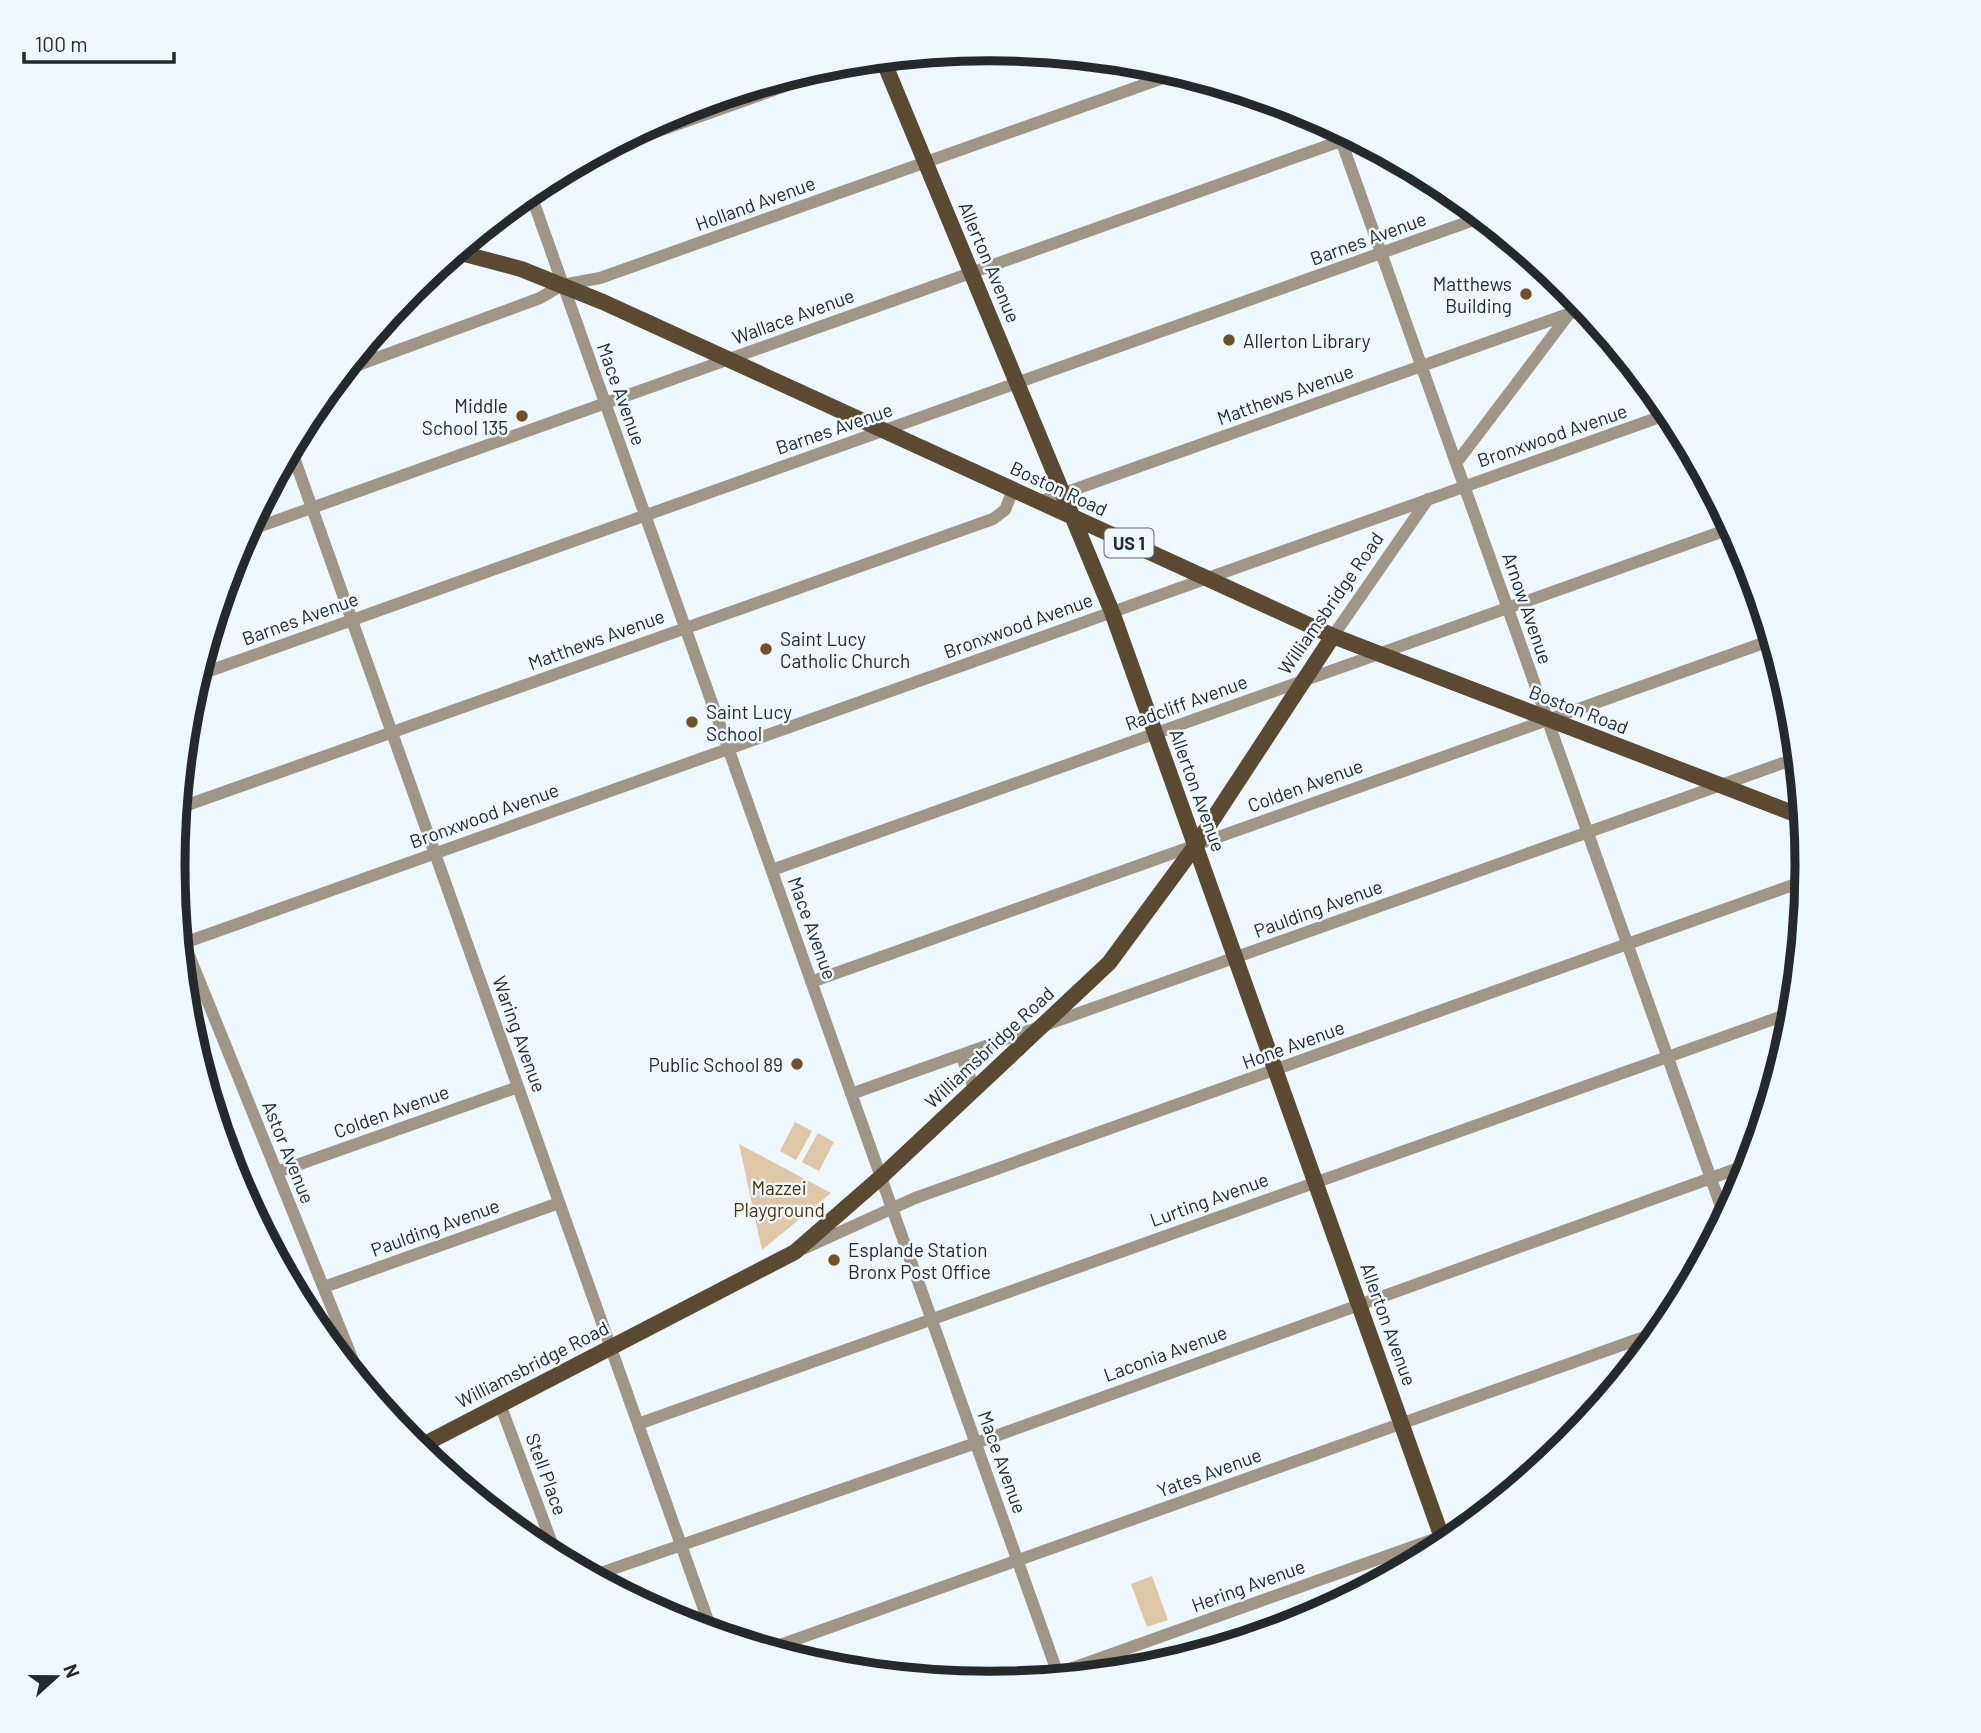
<svg xmlns="http://www.w3.org/2000/svg" width="1981" height="1733" font-family="Barlow,sans-serif">
<style>
.green{fill:#ddc7a7}
.lines{fill:none;stroke-linecap:round;stroke-linejoin:round}
.minor{stroke:#a09688;stroke-width:12}
.major{stroke:#5a4a31;stroke-width:16}
.poi-dot{fill:#6f5326;stroke:#eef7fb;stroke-width:2.5}
.labels{text-anchor:middle;dominant-baseline:central;stroke-width:5;stroke-linejoin:round;paint-order:stroke}
.shield{fill:#eef7fb;stroke:#626769;stroke-width:2}
.shield-label{font-size:18px;font-weight:bold;fill:#26292b}
.street-label{font-size:19px;fill:#26292b;stroke:#eef7fb}
.poi-label{font-size:19px;fill:#26292b;stroke:#eef7fb;text-anchor:start}
.park-label{font-size:19px;fill:#4a3307;stroke:#eef7fb}
.rim{fill:none;stroke:#26292b;stroke-width:9}
</style>
<rect width="100%" height="100%" fill="#eef7fb"/>
<path class="green" d="M795,1122L812,1131L796,1160L780,1151Z
M818,1133L834,1142L819,1171L802,1162Z
M739,1144L831,1193L762,1250Z
M1152,1576L1168,1620L1147,1627L1131,1584Z"/>
<g class="lines">
<path class="minor" d="M1337,129L1725,1218
M602,151L850,63
M530,192L1059,1677
M347,369L540,298L562,285L600,278L1177,73
M291,449L712,1632
M1457,462L1569,314L1576,298
M1039,502L1585,308
M247,531L1352,137
M1333,636L1428,499
M198,675L1482,217
M179,808L993,519L1005,510L1013,490
M772,870L1732,528
M180,933L363,1385
M181,944L1671,413
M811,982L1772,640
M961,1055L974,1088
M851,1094L1797,758
M277,1172L518,1087
M805,1248L915,1198L1807,880
M324,1287L559,1203
M500,1404L557,1557
M638,1424L1794,1012
M592,1576L976,1443L1750,1164
M769,1649L1661,1331
M1042,1679L1468,1527"/>
<path class="major" d="M883,60L1112,612L1445,1546
M457,252L521,269L603,302L1333,636L1803,817
M417,1448L795,1252L881,1177L1109,963L1196,845L1333,636"/>
</g>
<g class="poi-dot">
<circle cx="1526" cy="294" r="7"/>
<circle cx="1229" cy="340" r="7"/>
<circle cx="522" cy="416" r="7"/>
<circle cx="766" cy="649" r="7"/>
<circle cx="692" cy="722" r="7"/>
<circle cx="797" cy="1064" r="7"/>
<circle cx="834" cy="1260" r="7"/>
</g>
<g class="labels">
<rect class="shield" x="1104.5" y="528.5" width="49" height="29" rx="5"/>
<g class="shield-label">
<text x="1129" y="543">US 1</text>
</g>
<g class="street-label">
<text transform="translate(755 203) rotate(-20)">Holland Avenue</text>
<text transform="translate(1368 238) rotate(-20)">Barnes Avenue</text>
<text transform="translate(990 262) rotate(67)">Allerton Avenue</text>
<text transform="translate(793 316) rotate(-20)">Wallace Avenue</text>
<text transform="translate(622 394) rotate(70)">Mace Avenue</text>
<text transform="translate(1285 394) rotate(-20)">Matthews Avenue</text>
<text transform="translate(834 428) rotate(-19)">Barnes Avenue</text>
<text transform="translate(1552 435) rotate(-19)">Bronxwood Avenue</text>
<text transform="translate(1059 488) rotate(25)">Boston Road</text>
<text transform="translate(1330 603) rotate(-55)">Williamsbridge Road</text>
<text transform="translate(1528 608) rotate(71)">Arnow Avenue</text>
<text transform="translate(300 618) rotate(-20)">Barnes Avenue</text>
<text transform="translate(1018 625) rotate(-20)">Bronxwood Avenue</text>
<text transform="translate(596 639) rotate(-20)">Matthews Avenue</text>
<text transform="translate(1186 702) rotate(-20)">Radcliff Avenue</text>
<text transform="translate(1579 709) rotate(21)">Boston Road</text>
<text transform="translate(1305 785) rotate(-20)">Colden Avenue</text>
<text transform="translate(1198 790) rotate(70)">Allerton Avenue</text>
<text transform="translate(484 815) rotate(-20)">Bronxwood Avenue</text>
<text transform="translate(1318 908) rotate(-20)">Paulding Avenue</text>
<text transform="translate(813 928) rotate(70)">Mace Avenue</text>
<text transform="translate(520 1034) rotate(70)">Waring Avenue</text>
<text transform="translate(1293 1044) rotate(-20)">Hone Avenue</text>
<text transform="translate(989 1047) rotate(-43)">Williamsbridge Road</text>
<text transform="translate(391 1111) rotate(-20)">Colden Avenue</text>
<text transform="translate(289 1152) rotate(68)">Astor Avenue</text>
<text transform="translate(1209 1199) rotate(-20)">Lurting Avenue</text>
<text transform="translate(435 1227) rotate(-20)">Paulding Avenue</text>
<text transform="translate(1389 1324) rotate(70)">Allerton Avenue</text>
<text transform="translate(1165 1353) rotate(-20)">Laconia Avenue</text>
<text transform="translate(532 1364) rotate(-27)">Williamsbridge Road</text>
<text transform="translate(1003 1462) rotate(70)">Mace Avenue</text>
<text transform="translate(1209 1472) rotate(-20)">Yates Avenue</text>
<text transform="translate(547 1474) rotate(70)">Stell Place</text>
<text transform="translate(1248 1585) rotate(-20)">Hering Avenue</text>
</g>
<g class="poi-label">
<text x="1512" y="283" text-anchor="end">Matthews<tspan x="1512" dy="22">Building</tspan></text>
<text x="1243" y="340">Allerton Library</text>
<text x="508" y="405" text-anchor="end">Middle<tspan x="508" dy="22">School 135</tspan></text>
<text x="780" y="638">Saint Lucy<tspan x="780" dy="22">Catholic Church</tspan></text>
<text x="706" y="711">Saint Lucy<tspan x="706" dy="22">School</tspan></text>
<text x="783" y="1064" text-anchor="end">Public School 89</text>
<text x="848" y="1249">Esplande Station<tspan x="848" dy="22">Bronx Post Office</tspan></text>
</g>
<g class="park-label">
<text x="779" y="1187">Mazzei<tspan x="779" dy="22">Playground</tspan></text>
</g>
</g>
<path d="M0 0H1981V1733H0ZM185 866a805 805 0 1 1 1610 0a805 805 0 1 1-1610 0Z" fill="#eef7fb" fill-rule="evenodd"/>
<path class="rim" d="M185 866a805 805 0 1 1 1610 0a805 805 0 1 1-1610 0Z"/>
<g transform="translate(56 1677) rotate(69)" stroke="#eef7fb" stroke-width="5" paint-order="stroke">
<path d="M0-5L12 26L0 18L-12 26Z" fill="#26292b"/>
<text y="-10" font-size="19" font-weight="bold" text-anchor="middle" fill="#26292b">N</text>
</g>
<path d="M24 52v10h150v-10" fill="none" stroke="#26292b" stroke-width="3.5"/>
<text x="35" y="52" font-size="21" fill="#26292b" stroke="#eef7fb" stroke-width="5" paint-order="stroke">100 m</text>
</svg>
